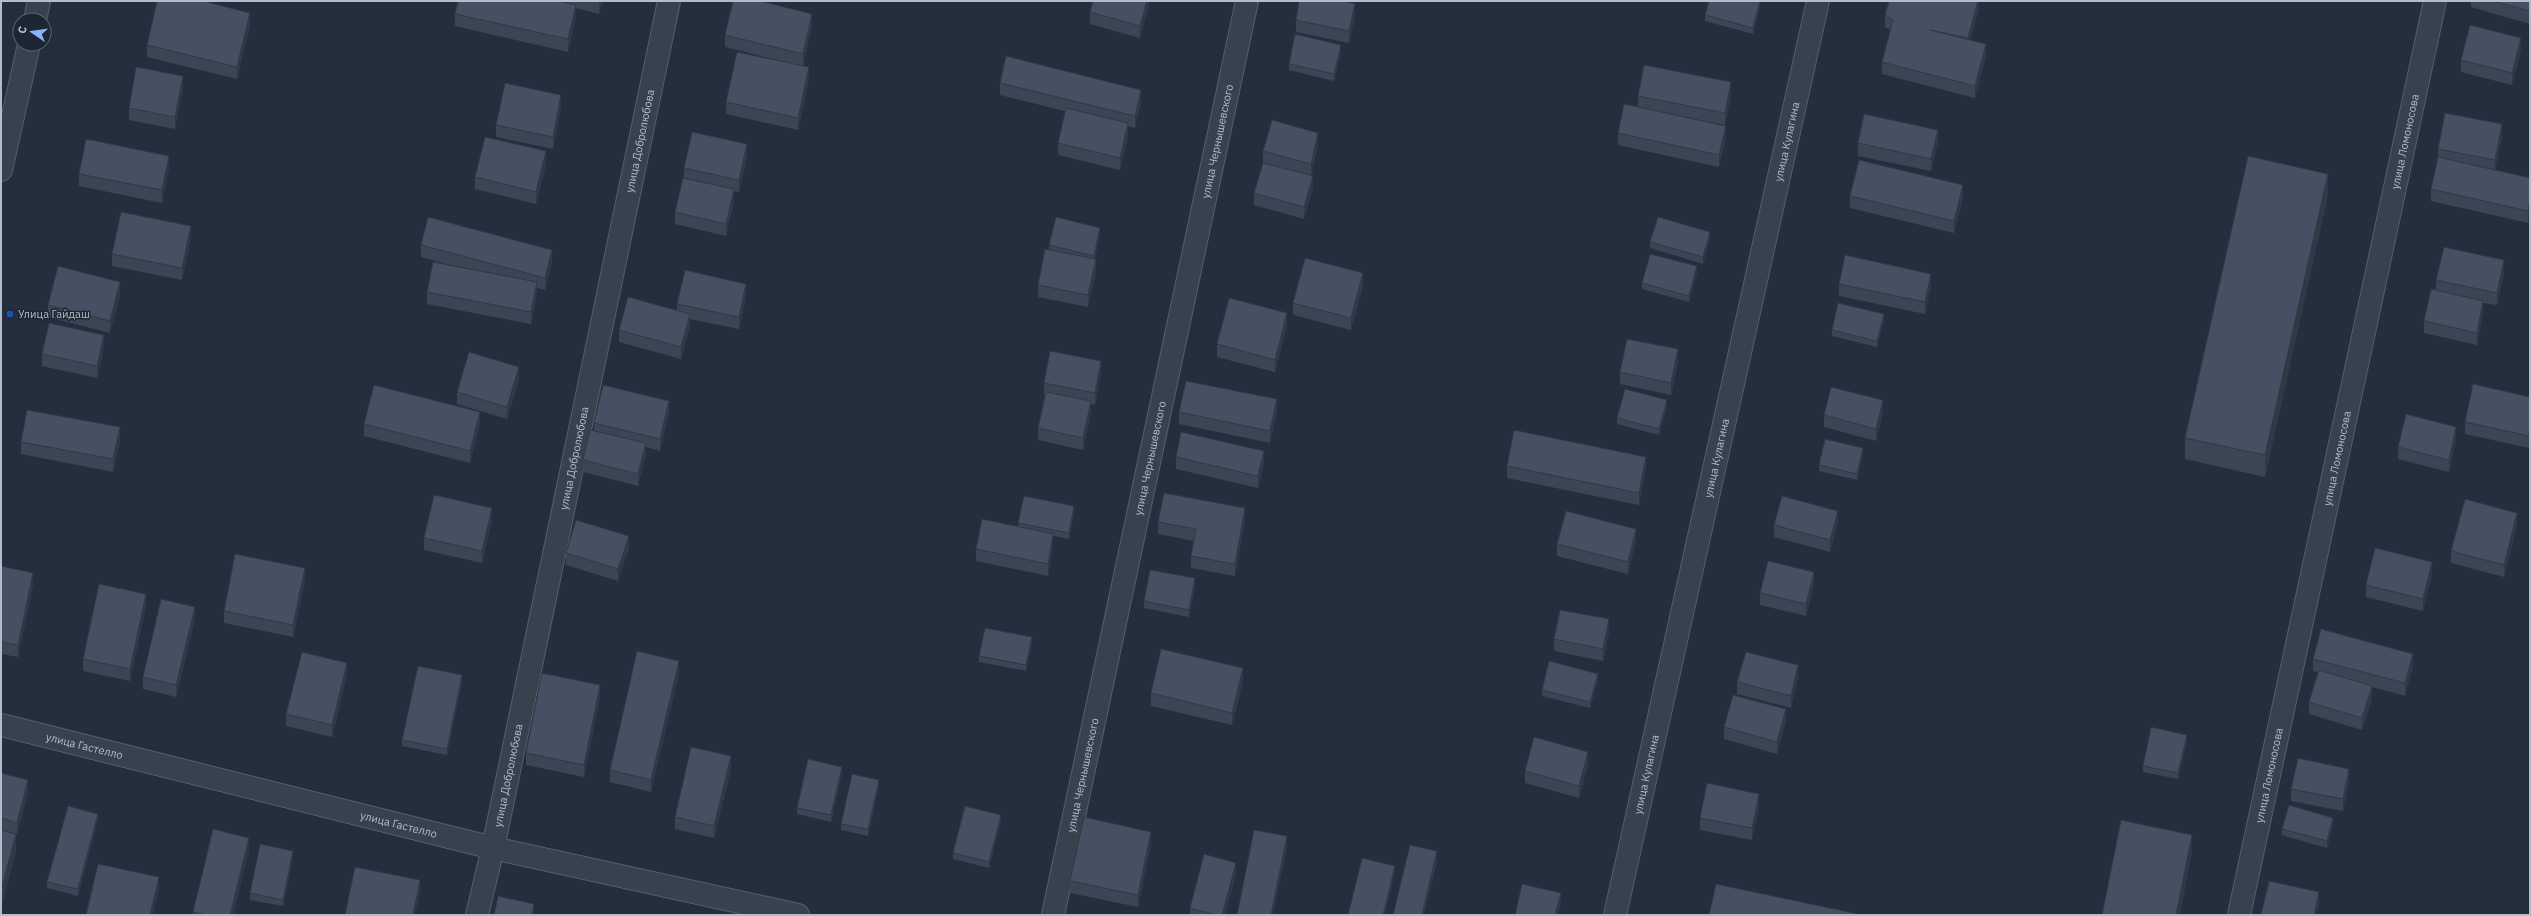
<svg xmlns="http://www.w3.org/2000/svg" width="2531" height="916" font-family="'IBM Plex Sans',sans-serif">
<style>
.lines{fill:none;stroke-linecap:round;stroke-linejoin:round}
.street-casing{stroke:#565f6c;stroke-width:24}
.street{stroke:#38414e;stroke-width:22}
.wall{fill:#3b4654}
.shaded-wall{fill:#303945}
.building{fill:#455162;stroke:#303945}
.transit-dot{fill:#1a4fb4;stroke:#1d2633;stroke-width:1.5}
.labels{text-anchor:middle;dominant-baseline:central;stroke-width:3;stroke-linejoin:round;paint-order:stroke}
.street-label{font-size:11px;fill:#b4bcc9;stroke:#1d2633}
.poi-label{font-size:11px;fill:#b4bcc9;stroke:#1d2633;text-anchor:start}
</style>
<rect width="100%" height="100%" fill="#242f3e"/>
<g class="lines">
<defs>
<g id="street">
<path d="M35,20L39,1"/>
<path d="M1,170L29,44"/>
<path id="s1" d="M1,725L493,848L798,915"/>
<path id="s2" d="M477,915L493,848L669,1"/>
<path id="s3" d="M1053,915L1247,1"/>
<path id="s4" d="M1615,915L1818,1"/>
<path id="s5" d="M2239,915L2435,1"/>
</g>
</defs>
<use href="#street" class="street-casing"/>
<use href="#street" class="street"/>
</g>
<path class="wall" d="M458,1H603L599,14L576,8V17L568,52L455,26V14Z
M1149,1V5L1140,38L1090,24V12Z
M1979,1V9L1970,40L1986,56L1975,98L1882,74V62L1890,30L1885,27V15Z
M2471,1H2530V24L2471,7Z
M1760,7L1753,34L1705,21V15Z
M1355,16L1349,43L1296,32V20Z
M250,25L237,79L147,57V45Z
M812,26L803,66L809,79L798,130L726,114V102L801,66L725,47V35Z
M2521,50L2512,85L2461,72V60Z
M1341,51L1334,81L1289,70V64Z
M1000,83L1141,102L1135,128L1128,126V135L1120,170L1058,155V143L1065,111L1000,95Z
M183,88L175,129L129,120V108Z
M1731,94L1725,125L1680,116L1726,138L1719,167L1618,145V133L1638,107V96Z
M561,107L553,149L496,137V125Z
M2502,136L2495,170L2530,178V212L2528,223L2431,201V189L2438,157V149Z
M1938,142L1931,171L1858,156V143Z
M1318,145L1311,176L1313,188L1304,219L1254,205V193L1263,163V151Z
M747,156L739,192L734,191V201L726,236L675,224V212L684,178V168Z
M546,164L536,204L475,189V177Z
M169,168L162,203L79,186V174Z
M2328,195L2265,477L2185,459V438Z
M1850,196L1963,197L1954,233L1850,208Z
M1100,234L1095,259L1096,271L1088,307L1038,297V285L1049,250V245Z
M191,238L182,280L112,266V254Z
M1710,238L1703,264L1650,248V242Z
M421,245L552,262L545,290L537,288V294L531,324L427,304V292L457,267L421,257Z
M1697,273L1689,302L1642,289V283Z
M2504,273L2497,305L2483,303V313L2477,345L2424,333V321L2436,291V280Z
M1839,284L1931,286L1925,314L1839,296Z
M1363,286L1351,330L1293,315V303Z
M120,295L110,333L48,317V305Z
M746,296L739,329L690,319V326L681,359L619,342V330L677,310V304Z
M1884,320L1877,347L1832,336V330Z
M1287,325L1275,372L1217,357V344Z
M104,347L97,378L42,366V354Z
M1678,362L1671,395L1620,384V372Z
M1101,373L1095,405L1091,404V413L1083,450L1038,440V428L1045,395H1044V383Z
M519,379L507,419L457,404V392Z
M2530,397V442L2529,448L2465,434V422Z
M1667,406L1659,435L1617,424V418Z
M1179,412H1277L1270,443L1179,424Z
M1883,412L1876,441L1824,427V415Z
M669,413L660,451L646,447V455L638,486L583,472V460L594,430V423Z
M364,424H480L470,463L364,436Z
M2456,439L2449,472L2398,459V447Z
M120,440L113,472L21,454V442Z
M1863,454L1857,480L1819,471V465Z
M1176,457L1264,463L1258,488L1176,469Z
M1507,466L1646,469L1639,505L1507,478Z
M1074,512L1069,539L1053,536V546L1048,576L976,561V549L1018,526V523Z
M492,520L482,563L424,550V538Z
M1245,520L1235,576L1191,568V556L1194,541L1158,534V522Z
M1838,523L1830,552L1774,537V525Z
M2517,525L2504,577L2451,563V551Z
M1636,541L1628,574L1557,556V544Z
M629,548L618,581L566,565V553Z
M1,566L33,585L18,657L1,654Z
M2432,574L2423,611L2366,597V585Z
M305,580L293,637L224,623V611Z
M1814,584L1806,616L1760,605V593Z
M1195,585L1189,617L1144,608V601Z
M146,606L130,681L83,671V659Z
M195,619L176,697L143,689V677Z
M1609,632L1603,661L1554,651V639Z
M1032,643L1026,671L979,662V656Z
M2313,659L2413,666L2405,696L2372,687V699L2362,730L2309,714V702L2318,672L2313,671Z
M679,673L651,792L610,782V770Z
M347,675L332,737L286,726V714Z
M1798,677L1791,708L1737,694V682Z
M1243,680L1232,725L1151,706V693Z
M1598,680L1590,708L1542,696V690Z
M462,682L447,755L402,746V740Z
M600,697L584,777L526,765V753Z
M1786,721L1777,754L1724,739V727Z
M2187,741L2178,779L2143,772V766Z
M1588,764L1579,798L1525,783V771Z
M731,769L714,838L675,829V817Z
M1,773L28,792L17,835L16,834V852L1,907Z
M842,773L831,822L797,814V808Z
M2349,781L2343,811L2291,801V789Z
M879,786L868,836L841,830V824Z
M1759,806L1752,840L1700,830V818Z
M98,820L78,896L47,888V882Z
M1001,821L989,868L953,859V853Z
M2333,824L2327,848L2282,835V829Z
M1151,844L1138,907L1070,893V881Z
M249,850L233,915H193V912Z
M293,857L283,906L250,900V893Z
M1236,875L1225,915H1190V908Z"/>
<path class="shaded-wall" d="M600,1H603L599,14V2Z
M1147,1H1149V5L1140,38V26Z
M1760,1V7L1753,34V28Z
M1978,1H1979V9L1968,50V38Z
M1355,4V16L1349,43V31Z
M576,5V17L568,52V39Z
M250,13V25L237,79V67Z
M812,14V26L803,66V54Z
M2521,38V50L2512,85V73Z
M1986,44V56L1975,98V86Z
M1341,45V51L1334,81V74Z
M809,67V79L798,130V118Z
M183,76V88L175,129V117Z
M1731,82V94L1725,125V113Z
M1141,90V102L1135,128V116Z
M561,95V107L553,149V137Z
M1128,123V135L1120,170V158Z
M2502,124V136L2495,172V160Z
M1726,126V138L1719,167V155Z
M1938,130V142L1931,171V159Z
M1318,133V145L1311,176V164Z
M747,144V156L739,192V180Z
M546,151V164L536,204V192Z
M169,156V168L162,203V190Z
M2328,174V195L2265,477V455Z
M1313,176V188L1304,219V207Z
M1963,185V197L1954,233V221Z
M734,189V201L726,236V224Z
M2530,200V212L2528,223V211Z
M191,226V238L182,280V268Z
M1100,228V234L1094,262V256Z
M1710,232V238L1703,264V257Z
M552,250V262L545,290V278Z
M1096,259V271L1088,307V295Z
M2504,260V273L2497,305V293Z
M1697,266V273L1689,302V296Z
M1363,273V286L1351,330V318Z
M1931,274V286L1925,314V302Z
M120,282V295L110,333V321Z
M537,282V294L531,324V312Z
M746,284V296L739,329V317Z
M2483,301V313L2477,345V333Z
M1287,313V325L1275,372V360Z
M690,314V326L681,359V347Z
M1884,314V320L1877,347V341Z
M104,335V347L97,378V366Z
M1678,349V362L1671,395V383Z
M1101,361V373L1095,405V393Z
M519,367V379L507,419V407Z
M1277,399V412L1270,443V431Z
M1667,400V406L1659,435V429Z
M1883,400V412L1876,441V429Z
M669,401V413L660,451V439Z
M1091,401V413L1083,450V438Z
M480,412V424L470,463V451Z
M120,427V440L113,472V459Z
M2456,427V439L2449,472V460Z
M2530,430V442L2529,448V436Z
M646,443V455L638,486V474Z
M1863,448V454L1857,480V474Z
M1264,451V463L1258,488V476Z
M1646,457V469L1639,505V493Z
M1074,506V512L1069,539V533Z
M492,508V520L482,563V551Z
M1245,508V520L1235,576V564Z
M1838,511V523L1830,552V540Z
M2517,513V525L2504,577V565Z
M1636,529V541L1628,574V562Z
M1053,534V546L1048,576V564Z
M629,536V548L618,581V569Z
M2432,562V574L2423,611V599Z
M305,568V580L293,637V625Z
M1814,572V584L1806,616V604Z
M33,573V585L18,657V645Z
M1195,578V585L1189,617V610Z
M146,594V606L130,681V669Z
M195,607V619L176,697V685Z
M1609,619V632L1603,661V649Z
M1032,637V643L1026,671V665Z
M2413,654V666L2405,696V683Z
M679,661V673L651,792V780Z
M347,663V675L332,737V725Z
M1798,665V677L1791,708V696Z
M1243,668V680L1232,725V713Z
M1598,674V680L1590,708V702Z
M462,675V682L447,755V749Z
M600,685V697L584,777V765Z
M2372,686V699L2362,730V718Z
M1786,709V721L1777,754V742Z
M2187,735V741L2178,779V773Z
M1588,752V764L1579,798V786Z
M731,756V769L714,838V826Z
M842,767V773L831,822V815Z
M2349,769V781L2343,811V799Z
M28,780V792L17,835V823Z
M879,780V786L868,836V829Z
M1759,794V806L1752,840V828Z
M98,814V820L78,896V889Z
M1001,815V821L989,868V862Z
M2333,818V824L2327,848V841Z
M1151,832V844L1138,907V895Z
M16,834V852L1,907V890Z
M2192,835V852L2180,915H2176Z
M1287,836V848L1273,915H1271Z
M249,838V850L233,915H230Z
M293,851V857L283,906V900Z
M1437,851V863L1424,915H1422Z
M1236,863V875L1225,915H1222Z
M1395,866V873L1385,915H1383Z
M159,877V889L153,915H150Z
M420,880V892L415,915H413Z
M2319,892V904L2316,915H2314Z
M1561,893V905L1558,915H1555Z
M534,904V915H532Z"/>
<path class="building" d="M157,1H203L250,13L237,67L147,45Z
M458,1H557L576,5L568,39L455,14Z
M733,1H760L812,14L803,54L725,35Z
M1093,1H1147L1140,26L1090,12Z
M1299,1H1343L1355,4L1349,31L1296,20Z
M1709,1H1760L1753,28L1705,15Z
M1889,1H1978L1968,38L1930,30L1986,44L1975,86L1882,62L1893,20L1885,15Z
M2492,1H2530V11Z
M2470,25L2521,38L2512,73L2461,60Z
M1295,34L1341,45L1334,74L1289,64Z
M737,52L809,67L798,118L726,102Z
M1006,56L1141,90L1135,116L1000,83Z
M1644,65L1731,82L1725,113L1638,96Z
M136,67L183,76L175,117L129,108Z
M505,83L561,95L553,137L496,125Z
M1624,104L1726,126L1719,155L1618,133Z
M1066,108L1128,123L1120,158L1058,143Z
M2445,113L2502,124L2495,160L2438,149Z
M1864,114L1938,130L1931,159L1858,143Z
M1272,120L1318,133L1311,164L1263,151Z
M692,132L747,144L739,180L684,168Z
M485,137L546,151L536,192L475,177Z
M86,139L169,156L162,190L79,174Z
M2248,156L2328,174L2265,455L2185,438Z
M2438,157L2530,178V200L2528,211L2431,189Z
M1859,160L1963,185L1954,221L1850,196Z
M1263,163L1313,176L1304,207L1254,193Z
M683,178L734,189L726,224L675,212Z
M121,212L191,226L182,268L112,254Z
M428,217L552,250L545,278L421,245Z
M1056,217L1100,228L1094,256L1049,245Z
M1658,217L1710,232L1703,257L1650,242Z
M2444,247L2504,260L2497,293L2436,280Z
M1045,249L1096,259L1088,295L1038,285Z
M1650,254L1697,266L1689,296L1642,283Z
M1845,255L1931,274L1925,302L1839,284Z
M1305,258L1363,273L1351,318L1293,303Z
M433,262L537,282L531,312L427,292Z
M58,266L120,282L110,321L48,305Z
M685,270L746,284L739,317L677,304Z
M2431,289L2483,301L2477,333L2424,321Z
M628,297L690,314L681,347L619,330Z
M1229,298L1287,313L1275,360L1217,344Z
M1838,303L1884,314L1877,341L1832,330Z
M49,323L104,335L97,366L42,354Z
M1627,339L1678,349L1671,383L1620,372Z
M1050,351L1101,361L1095,393L1044,383Z
M469,352L519,367L507,407L457,392Z
M1186,381L1277,399L1270,431L1179,412Z
M2473,384L2530,397V430L2529,436L2465,422Z
M374,385L480,412L470,451L364,424Z
M603,385L669,401L660,439L594,423Z
M1831,387L1883,400L1876,429L1824,415Z
M1625,389L1667,400L1659,429L1617,418Z
M1046,392L1091,401L1083,438L1038,428Z
M27,410L120,427L113,459L21,442Z
M2406,414L2456,427L2449,460L2398,447Z
M590,430L646,443L638,474L583,460Z
M1514,430L1646,457L1639,493L1507,466Z
M1181,432L1264,451L1258,476L1176,457Z
M1825,439L1863,448L1857,474L1819,465Z
M1164,493L1245,508L1235,564L1191,556L1196,529L1158,522Z
M434,495L492,508L482,551L424,538Z
M1024,496L1074,506L1069,533L1018,523Z
M1782,496L1838,511L1830,540L1774,525Z
M2465,499L2517,513L2504,565L2451,551Z
M1566,511L1636,529L1628,562L1557,544Z
M982,519L1053,534L1048,564L976,549Z
M576,520L629,536L618,569L566,553Z
M2375,548L2432,562L2423,599L2366,585Z
M235,554L305,568L293,625L224,611Z
M1768,561L1814,572L1806,604L1760,593Z
M1,566L33,573L18,645L1,642Z
M1150,570L1195,578L1189,610L1144,601Z
M99,584L146,594L130,669L83,659Z
M161,599L195,607L176,685L143,677Z
M1560,610L1609,619L1603,649L1554,639Z
M985,628L1032,637L1026,665L979,656Z
M2321,629L2413,654L2405,683L2313,659Z
M1161,649L1243,668L1232,713L1151,693Z
M637,651L679,661L651,780L610,770Z
M302,652L347,663L332,725L286,714Z
M1746,652L1798,665L1791,696L1737,682Z
M1549,661L1598,674L1590,702L1542,690Z
M418,666L462,675L447,749L402,740Z
M2319,670L2372,686L2362,718L2309,702Z
M542,673L600,685L584,765L526,753Z
M1733,695L1786,709L1777,742L1724,727Z
M2151,727L2187,735L2178,773L2143,766Z
M1534,737L1588,752L1579,786L1525,771Z
M691,747L731,756L714,826L675,817Z
M2298,758L2349,769L2343,799L2291,789Z
M808,759L842,767L831,815L797,808Z
M1,773L28,780L17,823L1,818Z
M852,774L879,780L868,829L841,824Z
M1707,783L1759,794L1752,828L1700,818Z
M2289,805L2333,818L2327,841L2282,829Z
M68,806L98,814L78,889L47,882Z
M965,806L1001,815L989,862L953,853Z
M1084,817L1151,832L1138,895L1070,881Z
M2121,820L2192,835L2176,915H2102Z
M213,829L249,838L230,915H207L193,912Z
M1,830L16,834L1,890Z
M1254,830L1287,836L1271,915H1237Z
M260,844L293,851L283,900L250,893Z
M1410,845L1437,851L1422,915H1393Z
M1204,854L1236,863L1222,915H1217L1190,908Z
M1362,858L1395,866L1383,915H1348Z
M98,864L159,877L150,915H86Z
M355,867L420,880L413,915H345Z
M2269,881L2319,892L2314,915H2261Z
M1522,884L1561,893L1555,915H1515Z
M1716,884L1863,915H1709Z
M498,896L534,904L532,915H494Z"/>
<rect class="transit-dot" x="6" y="310" width="8" height="8" rx="2"/>
<g class="labels">
<g class="street-label">
<text stroke="none"><textPath href="#s2" startOffset="791">улица Добролюбова</textPath></text>
<text stroke="none"><textPath href="#s3" startOffset="791">улица Чернышевского</textPath></text>
<text stroke="none"><textPath href="#s5" startOffset="791">улица Ломоносова</textPath></text>
<text stroke="none"><textPath href="#s4" startOffset="792">улица Кулагина</textPath></text>
<text stroke="none"><textPath href="#s2" startOffset="467">улица Добролюбова</textPath></text>
<text stroke="none"><textPath href="#s3" startOffset="467">улица Чернышевского</textPath></text>
<text stroke="none"><textPath href="#s4" startOffset="468">улица Кулагина</textPath></text>
<text stroke="none"><textPath href="#s5" startOffset="467">улица Ломоносова</textPath></text>
<text stroke="none"><textPath href="#s1" startOffset="86">улица Гастелло</textPath></text>
<text stroke="none"><textPath href="#s4" startOffset="144">улица Кулагина</textPath></text>
<text stroke="none"><textPath href="#s2" startOffset="143">улица Добролюбова</textPath></text>
<text stroke="none"><textPath href="#s3" startOffset="143">улица Чернышевского</textPath></text>
<text stroke="none"><textPath href="#s5" startOffset="143">улица Ломоносова</textPath></text>
<text stroke="none"><textPath href="#s1" startOffset="410">улица Гастелло</textPath></text>
</g>
<g class="poi-label">
<text x="18" y="314">Улица Гайдаш</text>
</g>
</g>
<rect width="2531" height="916" fill="none" stroke="#b4bcc9" stroke-width="4"/>
<g transform="translate(32 32) rotate(283)"><circle r="19" fill="#1d2633" stroke="#59626f"/>
<path d="M0-3L7 15L0 10L-7 15Z" fill="#8ab4f8"/>
<text y="-6" font-size="11" font-weight="bold" text-anchor="middle" fill="#b4bcc9">С</text>
</g>
</svg>
